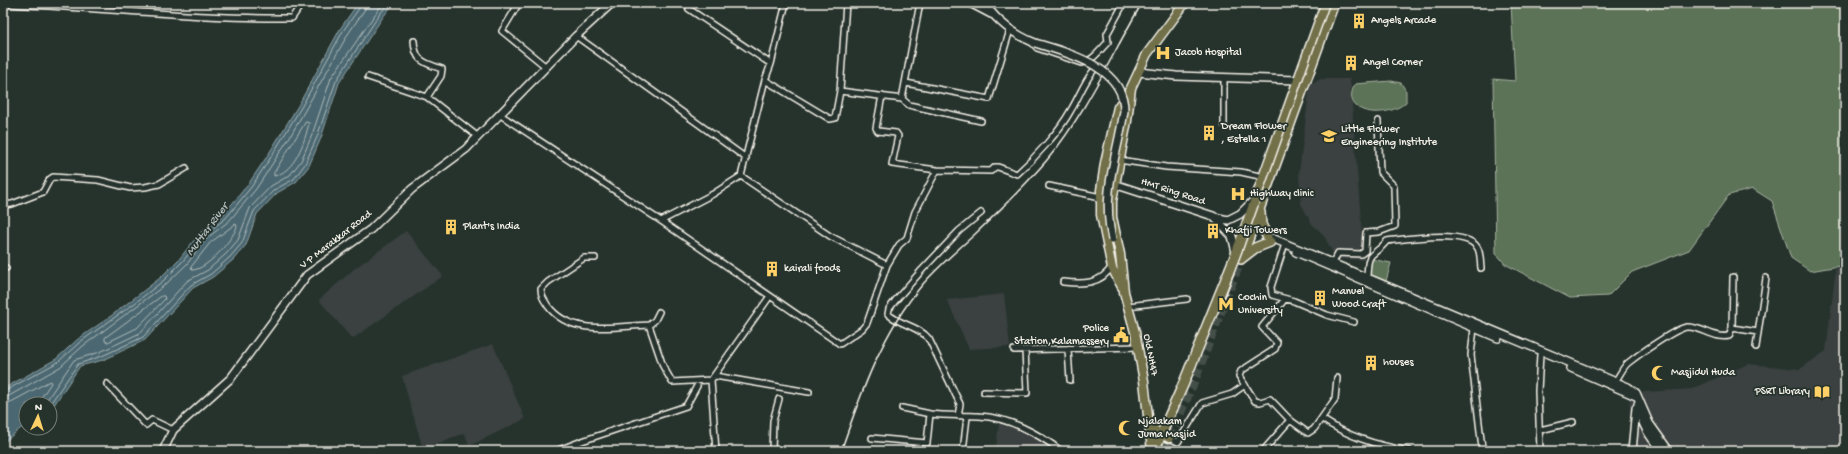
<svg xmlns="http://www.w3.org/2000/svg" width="1848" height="454" font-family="'Gochi Hand',sans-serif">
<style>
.built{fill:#3a4140}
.green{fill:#5c7358;stroke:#a8b2a0}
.water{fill:#4b6872;stroke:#8f9fa1}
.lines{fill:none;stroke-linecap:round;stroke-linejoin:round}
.shore{stroke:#b0bab9;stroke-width:1}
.highway-tunnel{stroke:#455049;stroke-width:9;stroke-dasharray:9 4.5;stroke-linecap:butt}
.street-casing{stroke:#f4f1e8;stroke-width:8}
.secondary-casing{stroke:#f4f1e8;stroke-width:10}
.primary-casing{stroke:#f4f1e8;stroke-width:11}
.highway-casing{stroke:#f4f1e8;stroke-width:12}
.street{stroke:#26332d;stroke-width:5}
.secondary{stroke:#26332d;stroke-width:7}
.primary{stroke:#71704a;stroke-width:8}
.highway{stroke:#71704a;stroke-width:9}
.rail{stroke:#f4f1e8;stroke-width:1.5}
.secondary-bridge-casing{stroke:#f4f1e8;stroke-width:10;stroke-linecap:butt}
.secondary-bridge{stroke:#26332d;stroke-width:7}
.labels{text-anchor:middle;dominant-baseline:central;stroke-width:3.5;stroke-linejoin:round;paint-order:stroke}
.poi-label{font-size:11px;fill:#f4f1e8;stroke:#26332d;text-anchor:start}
.street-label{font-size:11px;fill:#f4f1e8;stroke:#26332d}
.water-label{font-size:12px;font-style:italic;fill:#b0bab9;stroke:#26332d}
</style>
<rect width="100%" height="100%" fill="#26332d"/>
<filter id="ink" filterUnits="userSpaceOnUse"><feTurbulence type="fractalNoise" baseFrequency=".025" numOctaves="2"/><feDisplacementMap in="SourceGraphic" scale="8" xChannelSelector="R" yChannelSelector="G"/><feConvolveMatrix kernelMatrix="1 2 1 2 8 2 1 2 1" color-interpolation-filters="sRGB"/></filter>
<g filter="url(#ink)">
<path class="built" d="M1321,79H1350L1364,260L1336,259L1323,234L1312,224L1301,204L1299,173L1310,84Z
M406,231L443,276L352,339L319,300L354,269Z
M1836,267H1845V451H1632L1629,393L1692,389L1748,364L1800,369L1826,351Z
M1004,294L1010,347L969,349L947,300Z
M493,344L525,419L469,446L465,433L423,449L402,376Z
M999,423L1023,431L1056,451H999L996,447Z"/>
<path class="green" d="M1511,3H1845V265L1810,271L1791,258L1772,201L1753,189L1729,195L1689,250L1632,272L1608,296L1570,298L1505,264L1496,253L1493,79L1515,81Z
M1391,81L1401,83L1406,91V102C1389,119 1338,116 1355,84Z
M1371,259L1391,263L1386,281L1369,274Z"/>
<path class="water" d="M358,3H394L383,17L339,83L321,138L309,166L296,182L277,193L257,214L246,245L233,260L213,277L193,288L145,340L103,360L80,366L50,411V404H26V424L3,443V389L56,359L78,339L111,316L160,278L180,258L200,233L223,215L249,183L268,155L299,104L340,29Z"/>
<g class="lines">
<path class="shore" d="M306,122L309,123C305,141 295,172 274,176V173Z
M234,225L236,224L237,227C232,240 207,270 192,270L191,267L210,243Z
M162,296H164L165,299L137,328L108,342L105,341V338Z
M3,392L58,362L80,342L135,303L163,281L183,261L203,236L226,218L252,186L271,157L302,106L343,31L360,7L361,3
M3,397L9,396L60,367L83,346L165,285L187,264L206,239L229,221L256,189L291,135L348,34L365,9L366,3
M3,403L11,402L50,381L51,383L37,404
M44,404L74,360L100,352L140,333L187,281L208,270L226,254L238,240L250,208L271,186L290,175L301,161L312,135L331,78L383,3
M50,404L78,364L102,356L143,337L191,285L211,274L230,257L242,243L254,211L274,190L294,179L305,164L317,137L336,81L379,15L389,3"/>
<path class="highway-tunnel" d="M1164,451L1195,379L1241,259"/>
<defs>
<path id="street" d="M519,3L502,31L545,66
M786,3L771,64L765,80L830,119L835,118L840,91
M846,3L840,91L902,99L920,3
M3,4C100,7 196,19 292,18L302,3
M689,9L771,64
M576,36L746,158
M414,41C415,62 425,63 442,69L441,76L427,97
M1031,41L1037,48L1082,63C1093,61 1100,50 1108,42L1107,34L1124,3
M368,77L427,97L477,136
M906,83L989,99L1010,30
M882,96L876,128L878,131L896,133L898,136L892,164L937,170L991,171L995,167H998L1017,174C1035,158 1059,132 1071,110C1079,97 1084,82 1094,70
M902,99L909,105L981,121
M499,114L661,221L840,344L862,329L867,323L887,265L899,245L907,238L915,212L937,170
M1224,124V78
M1119,160L1166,167L1241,172L1264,177
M741,176L830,236L887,265
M1049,186L1096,196L1101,203
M3,205L12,204L43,192L50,179L53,177L98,180L130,188L145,187L159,184L186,168
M661,221L713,194L741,176L765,80
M1284,247L1271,287L1272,295L1294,301L1327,315L1354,322
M595,258H584L548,282L541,289C541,296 544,300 548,306C571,337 615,326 649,325L655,320L659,312
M1333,263L1338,253L1361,254L1365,251L1366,233L1379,232L1395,226L1394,186L1380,172L1378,121
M3,269L6,268
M1367,277C1368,248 1371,260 1387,241C1406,239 1466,229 1477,247C1481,252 1480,262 1481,268
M1063,282C1082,284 1101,285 1112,266
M1285,299L1262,327L1277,343L1275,349L1241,371L1239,376L1255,401L1260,402L1270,399L1290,420L1308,433L1314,429L1335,399L1337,378
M1128,306L1187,299
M649,325L663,366L672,382L711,380
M1474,328L1471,355L1482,448
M1732,328L1758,332
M1756,347L1766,278
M1014,350L1138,347
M1068,350L1070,380
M1540,354L1538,391L1540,451
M715,376L809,392
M1616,380C1620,375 1623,367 1628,363C1638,355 1676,328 1687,327C1701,326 1714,339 1729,336L1732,328L1733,277
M107,384L146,425L152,420L173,430
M984,392L1027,393L1025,350
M902,408L930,414
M958,416L960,404L929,339C919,326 900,325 888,314L889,309L895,301L922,270L959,231L981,213
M1322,419C1348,437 1378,446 1410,451
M1540,430L1573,422
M872,438L927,443L930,414C946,416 963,415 979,416C1008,417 1039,434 1061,451
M1169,438L1178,442L1202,403L1232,394L1245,385
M556,451L582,441L686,406L697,386
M716,451L711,380L770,296
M772,451L773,421L779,399
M963,451L967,417
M1263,451L1290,420"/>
<path id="secondary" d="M970,3L991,14
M984,3C998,22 1013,34 1035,43
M1139,72L1176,76L1298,80
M1111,183L1213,216L1232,236L1236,252
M1214,217L1228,220L1240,214L1254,200
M1267,236L1628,387L1636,393L1649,423L1669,451
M1296,252L1498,338
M1571,368L1636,396
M1638,404C1641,424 1649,436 1662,451
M163,451L173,430L231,378L307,275L371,229L412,189L466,149L576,36L612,3
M1632,451L1636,408"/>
<path id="primary" d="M1131,88L1127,121L1112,201V217L1120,254L1124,292L1135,332L1144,381L1152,451
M1122,287L1112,268L1101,215V190L1105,163L1118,107L1131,88L1147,54L1185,3
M1149,424L1157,432L1169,438"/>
<path id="highway" d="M1260,212L1261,224L1267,236
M1242,258L1255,248L1270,242
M1241,259L1334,3
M1154,451L1183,385L1236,254L1326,3"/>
</defs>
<use href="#street" class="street-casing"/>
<use href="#secondary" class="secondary-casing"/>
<use href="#primary" class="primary-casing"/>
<use href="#highway" class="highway-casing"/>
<use href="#street" class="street"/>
<use href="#secondary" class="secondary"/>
<use href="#primary" class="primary"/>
<use href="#highway" class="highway"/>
<path class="rail" d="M1223,302L1243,249L1330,3
M841,451C861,393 882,332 923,284C938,267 956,251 973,236C998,212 1024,187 1047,160C1086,113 1111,56 1142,3"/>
<defs>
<path id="secondary-bridge" d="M1035,43C1068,53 1125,67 1124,111C1117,158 1101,191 1112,239"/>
</defs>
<use href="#secondary-bridge" class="secondary-bridge-casing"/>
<use href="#secondary-bridge" class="secondary-bridge"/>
</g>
</g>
<defs>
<symbol id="building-bare" viewBox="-9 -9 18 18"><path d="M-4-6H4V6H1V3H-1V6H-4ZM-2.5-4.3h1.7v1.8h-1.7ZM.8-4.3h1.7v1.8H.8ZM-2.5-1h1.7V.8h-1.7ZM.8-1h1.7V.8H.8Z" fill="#ffd166" stroke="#26332d" stroke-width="2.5" paint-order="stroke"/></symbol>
<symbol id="hospital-bare" viewBox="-9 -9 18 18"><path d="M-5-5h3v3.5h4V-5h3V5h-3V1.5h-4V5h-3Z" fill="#ffd166" stroke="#26332d" stroke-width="2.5" paint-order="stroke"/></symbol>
<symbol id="university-bare" viewBox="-9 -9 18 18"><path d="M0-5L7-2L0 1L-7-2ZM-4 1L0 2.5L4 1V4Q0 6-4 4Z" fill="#ffd166" stroke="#26332d" stroke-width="2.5" paint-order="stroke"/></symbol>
<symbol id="metro-bare" viewBox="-9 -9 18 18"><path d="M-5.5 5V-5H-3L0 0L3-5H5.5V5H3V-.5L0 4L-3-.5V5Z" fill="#ffd166" stroke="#26332d" stroke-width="2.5" paint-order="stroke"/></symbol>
<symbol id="civic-bare" viewBox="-9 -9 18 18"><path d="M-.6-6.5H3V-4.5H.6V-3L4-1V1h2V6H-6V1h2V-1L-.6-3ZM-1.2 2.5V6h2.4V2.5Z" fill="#ffd166" stroke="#26332d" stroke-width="2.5" paint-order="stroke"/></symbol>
<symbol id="mosque-bare" viewBox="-9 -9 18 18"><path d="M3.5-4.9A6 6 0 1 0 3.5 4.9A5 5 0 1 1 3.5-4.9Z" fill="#ffd166" stroke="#26332d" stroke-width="2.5" paint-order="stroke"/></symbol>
<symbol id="library-bare" viewBox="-9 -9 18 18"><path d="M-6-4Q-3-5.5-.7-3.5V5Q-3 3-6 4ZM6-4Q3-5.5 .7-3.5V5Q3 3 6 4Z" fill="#ffd166" stroke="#26332d" stroke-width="2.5" paint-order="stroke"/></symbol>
</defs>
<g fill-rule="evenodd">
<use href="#building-bare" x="1348" y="10" width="22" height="22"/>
<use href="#hospital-bare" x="1152" y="42" width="22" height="22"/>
<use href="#building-bare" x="1340" y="52" width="22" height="22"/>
<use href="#building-bare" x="1198" y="122" width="22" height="22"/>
<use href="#university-bare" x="1318" y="125" width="22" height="22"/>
<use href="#hospital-bare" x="1227" y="183" width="22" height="22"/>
<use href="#building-bare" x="440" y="216" width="22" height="22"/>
<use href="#building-bare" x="1202" y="220" width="22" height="22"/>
<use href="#building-bare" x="761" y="258" width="22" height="22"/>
<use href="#building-bare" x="1309" y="287" width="22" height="22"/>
<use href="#metro-bare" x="1215" y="293" width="22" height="22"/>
<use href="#civic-bare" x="1110" y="324" width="22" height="22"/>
<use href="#building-bare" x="1360" y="352" width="22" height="22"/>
<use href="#mosque-bare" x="1648" y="362" width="22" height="22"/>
<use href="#library-bare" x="1811" y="381" width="22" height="22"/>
<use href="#mosque-bare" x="1115" y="417" width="22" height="22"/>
</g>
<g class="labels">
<g class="poi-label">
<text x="1371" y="21">Angels Arcade</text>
<text x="1175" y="53">Jacob Hospital</text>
<text x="1363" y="63">Angel Corner</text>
<text x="1221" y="127">Dream Flower<tspan x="1221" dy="13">, Estella 1</tspan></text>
<text x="1341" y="130">Little Flower<tspan x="1341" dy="13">Engineering Institute</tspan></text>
<text x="1250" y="194">Highway clinic</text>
<text x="463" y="227">Plant's India</text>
<text x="1225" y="231">Khafji Towers</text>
<text x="784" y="269">kairali foods</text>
<text x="1332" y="292">Manuel<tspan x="1332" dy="13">Wood Craft</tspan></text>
<text x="1238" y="298">Cochin<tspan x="1238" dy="13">University</tspan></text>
<text x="1109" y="329" text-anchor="end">Police<tspan x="1109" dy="13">Station,Kalamassery</tspan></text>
<text x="1383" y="363">houses</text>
<text x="1671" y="373">Masjidul Huda</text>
<text x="1810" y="392" text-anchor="end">PSRT Library</text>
<text x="1138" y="422">Njalakam<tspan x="1138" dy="13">Juma Masjid</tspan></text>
</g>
<g class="street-label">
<text transform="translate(1173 192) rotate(18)">HMT Ring Road</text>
<text transform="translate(336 240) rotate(-38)">V P Marakkar Road</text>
<text transform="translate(1150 355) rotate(79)">Old NH47</text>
</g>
<g class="water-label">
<text transform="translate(208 230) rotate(-53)">Muttar River</text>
</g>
</g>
<rect width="1848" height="454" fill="none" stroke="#26332d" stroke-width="16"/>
<rect x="8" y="8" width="1832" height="438" fill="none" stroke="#f4f1e8" stroke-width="1.5" filter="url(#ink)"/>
<g transform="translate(38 416) rotate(4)"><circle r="19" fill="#26332d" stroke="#787f78"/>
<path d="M0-3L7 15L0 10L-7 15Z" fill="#ffd166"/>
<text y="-6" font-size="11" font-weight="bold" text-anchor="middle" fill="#f4f1e8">N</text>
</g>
</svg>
